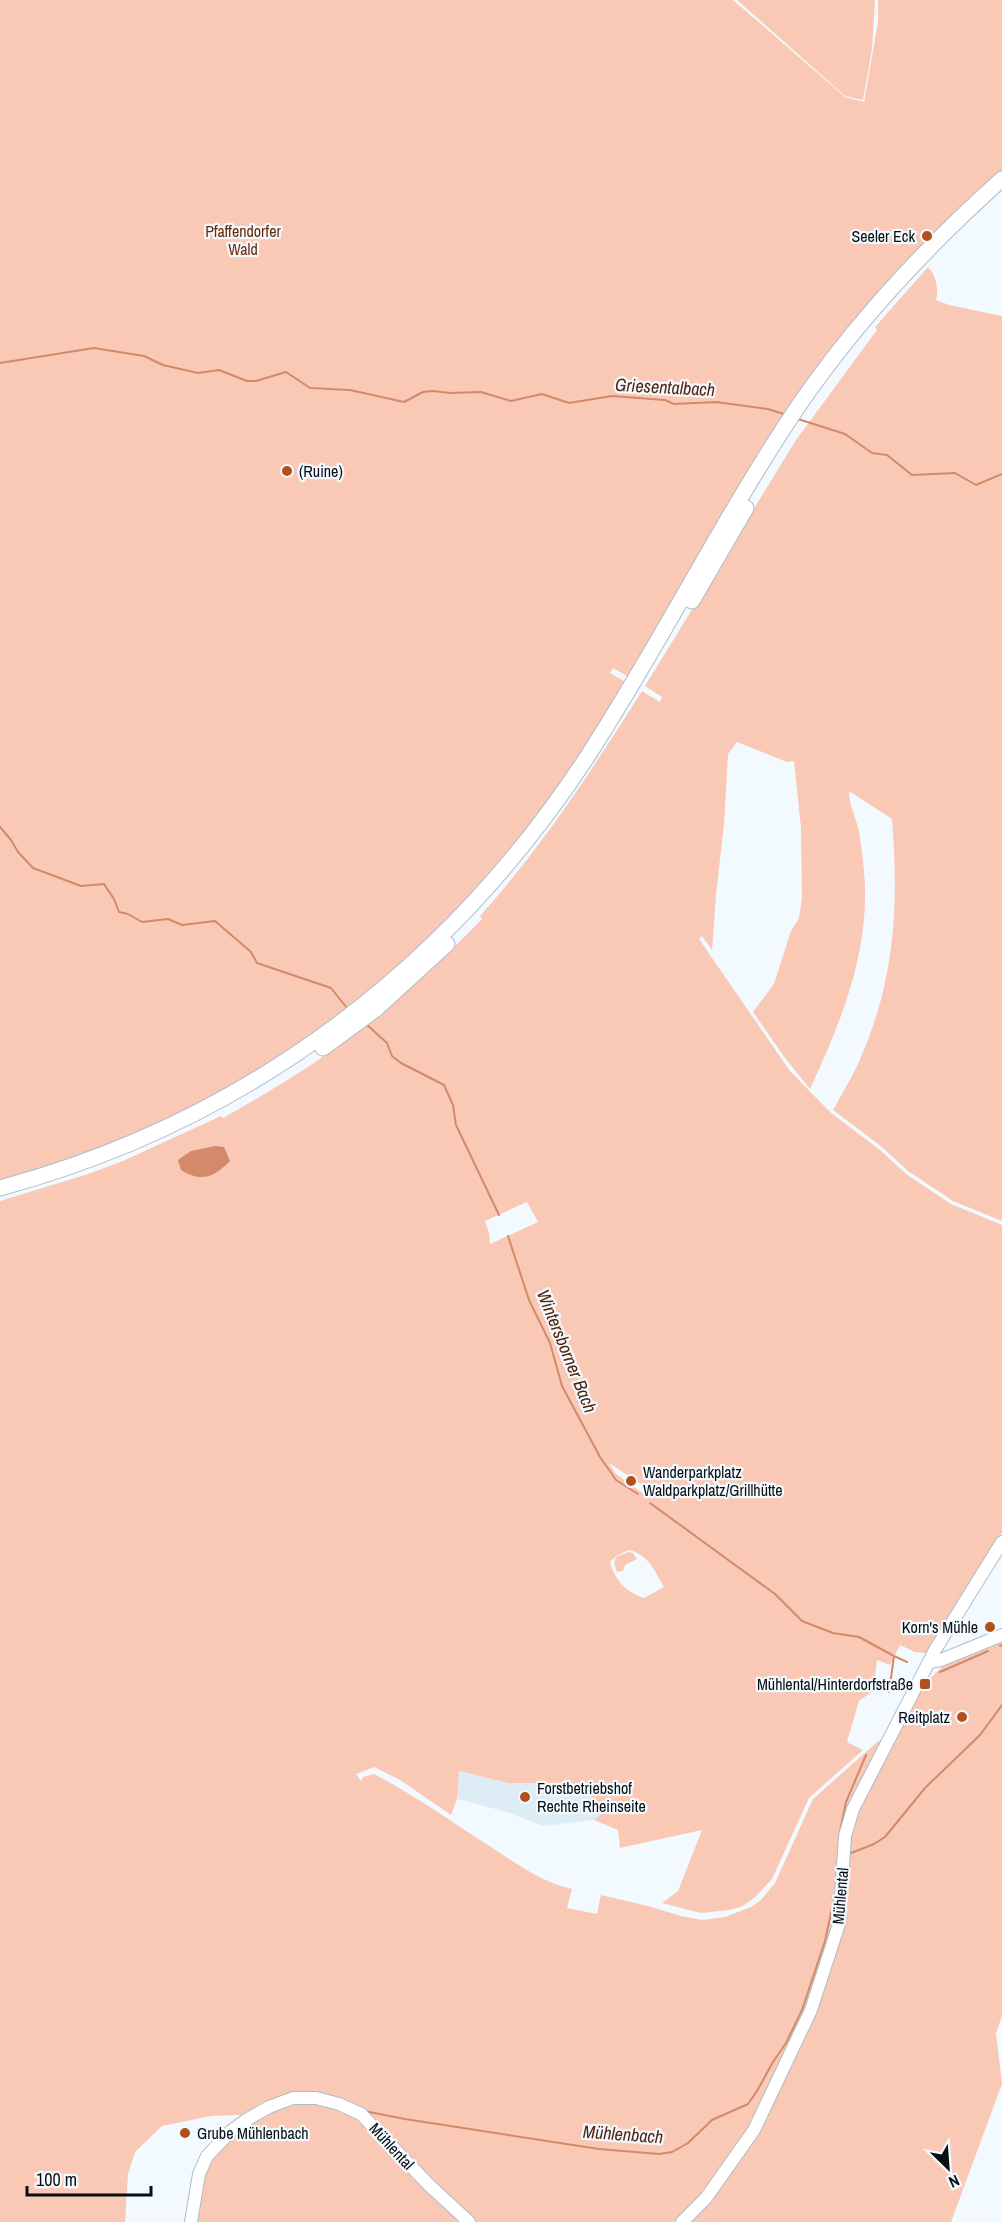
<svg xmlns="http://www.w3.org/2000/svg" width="1002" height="2222" font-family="'Archivo Narrow',sans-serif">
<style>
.built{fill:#ddecf5}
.green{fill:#f9c9b5;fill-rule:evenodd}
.water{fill:#d38a6a}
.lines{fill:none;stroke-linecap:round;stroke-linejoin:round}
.stream{stroke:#d38a6a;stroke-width:2}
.tertiary-casing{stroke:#adbdc8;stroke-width:14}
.trunk-casing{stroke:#adbdc8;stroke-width:17}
.tertiary{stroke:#fff;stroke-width:12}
.trunk{stroke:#fff;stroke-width:15}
.poi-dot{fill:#b34f1b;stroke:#f3faff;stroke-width:2}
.labels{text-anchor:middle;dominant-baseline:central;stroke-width:4.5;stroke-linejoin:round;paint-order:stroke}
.park-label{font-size:16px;fill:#6b2905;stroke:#f3faff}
.poi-label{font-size:16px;fill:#090e12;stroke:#f3faff;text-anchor:end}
.street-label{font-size:16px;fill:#090e12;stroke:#f3faff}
.water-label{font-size:18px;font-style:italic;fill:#55260f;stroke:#f3faff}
</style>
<rect width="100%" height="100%" fill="#f3faff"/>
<path class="built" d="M458,1771L508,1783H557L558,1792L590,1794L603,1814L594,1820L543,1826L507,1812L457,1799Z"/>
<path class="green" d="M0,0H733L845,97L864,102L878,22V0H1002V172L859,314L817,369L632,679L613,668L610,673L629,684L590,749L495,872L386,978L302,1043L174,1121L0,1185Z
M737,0H875L872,49L863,100L845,96Z
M928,267C936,275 939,289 936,300L949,305L1002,316V1221L953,1201L908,1171L882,1147L833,1110C841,1095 850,1081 857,1066C895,983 899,908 892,819L849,791C849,805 856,818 859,831C862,849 864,869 865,886C867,959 840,1024 810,1089L785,1058L753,1012L774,984L791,931L799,918L802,897L801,828L794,761L787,762L737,742L728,754L724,824L716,895L712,950L702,936L699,939L790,1071L831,1113L880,1150L906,1174L951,1204L1002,1225V1533L926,1653L915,1652L900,1645L890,1665L877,1660L873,1691L859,1701L847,1742L863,1750L809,1798L772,1879L755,1897L743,1906L730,1910L701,1913L662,1903L678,1891L702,1830L620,1848L618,1830L594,1820L603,1813L590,1794L557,1792V1783H508L459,1771L457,1799L451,1815L400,1780L374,1767L356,1774L361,1781L363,1777L374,1774C414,1795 452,1822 491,1847C517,1864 541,1882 572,1889L567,1908L597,1914L601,1895L648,1906L681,1916L703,1920L725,1917L751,1907L761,1900L775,1883L813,1799L876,1743L887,1736L853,1796L845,1824L836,1924L809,2000L746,2134L699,2203L678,2222H475L432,2183L365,2114L316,2096L244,2120L240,2115L211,2116L162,2126L135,2152L128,2174L125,2222H0V1201L88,1174L123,1161L221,1116L223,1118C276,1088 327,1057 374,1019C412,988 448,954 482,919L480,916C542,847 592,770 642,691L660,702L662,697L645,686L796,440L877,330L875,327ZM527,1202L538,1222L490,1244L489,1233L485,1221ZM609,1463L648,1489L644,1494L615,1473ZM629,1550C649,1555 654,1570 664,1587L644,1598C625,1591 616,1582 610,1562L616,1556Z
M629,1552L633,1553L637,1559L625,1565L623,1571L617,1572L614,1563L616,1557Z
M1002,1640V2016L996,2033L1002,2084L951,2222H686L754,2138L819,2001L848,1849L862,1797L921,1687L946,1663Z
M315,2099L361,2117L465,2222H196L201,2174L218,2145L269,2108Z"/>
<path class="water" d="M215,1146L224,1147L230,1161C214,1177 202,1183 181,1170L178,1160L191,1151Z"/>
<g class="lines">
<path class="stream" d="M0,363L94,348L144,356L163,365L198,373L219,370L247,381H256L286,372L310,388L350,390L404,402L423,392L433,391L450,393L481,392L511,401L542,394L569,403L612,396L665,400L674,404L716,402L738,405L768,409L787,415
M798,419L845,434L872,453L887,455L912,475L955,473L976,485L1002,474
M0,827L11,840L18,852L33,868L81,886L104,884L114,899L119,912L128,914L142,922L168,919L182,925L215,921L251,952L257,963L331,988L347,1008
M365,1023L387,1043L392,1056L401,1063L444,1085L453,1105L456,1125L499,1215
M508,1236L529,1300L550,1343L562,1386L600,1457L612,1474L616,1480L638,1494
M650,1503L775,1594L802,1621L833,1633L859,1637L894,1656
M1000,1646L1002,1645
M940,1672L988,1651
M889,1692L894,1656L907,1662
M840,1831L846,1802L866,1755
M851,1853L874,1844L885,1837L925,1788L980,1735L1002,1705
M364,2111L405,2119L599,2149L659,2154L672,2152L688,2143L712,2120L748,2104L757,2091L773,2062L786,2043L802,2010L825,1941L836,1890"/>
<defs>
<path id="tertiary" d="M929,1662L941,1660L1002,1635
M191,2222L199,2174L207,2156L231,2131L246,2120L269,2107L293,2098H316L339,2104L361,2114L429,2185L469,2222
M682,2222L706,2198L754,2130L811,2010L839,1924L845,1836L853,1809L935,1650L1002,1542"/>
<path id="trunk" d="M692,601L746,508
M323,1048L376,1009L447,944
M0,1188C248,1121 449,969 589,754C662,641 722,520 797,408C855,323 925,248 1002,179"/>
</defs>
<use href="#tertiary" class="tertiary-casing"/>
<use href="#trunk" class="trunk-casing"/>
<use href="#tertiary" class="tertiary"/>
<use href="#trunk" class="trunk"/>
</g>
<g class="poi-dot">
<circle cx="927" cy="236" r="6"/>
<circle cx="287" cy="471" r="6"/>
<circle cx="631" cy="1481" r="6"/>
<circle cx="990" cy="1627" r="6"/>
<rect x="919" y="1678" width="12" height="12" rx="3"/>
<circle cx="962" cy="1717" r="6"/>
<circle cx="525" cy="1797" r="6"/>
<circle cx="185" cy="2133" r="6"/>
</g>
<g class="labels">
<g class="park-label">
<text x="243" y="231">Pfaffendorfer<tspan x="243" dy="18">Wald</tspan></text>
</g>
<g class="poi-label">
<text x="915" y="236">Seeler Eck</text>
<text x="299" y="471" text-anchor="start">(Ruine)</text>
<text x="643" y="1472" text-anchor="start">Wanderparkplatz<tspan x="643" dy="18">Waldparkplatz/Grillhütte</tspan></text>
<text x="978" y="1627">Korn's Mühle</text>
<text x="913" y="1684">Mühlental/Hinterdorfstraße</text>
<text x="950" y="1717">Reitplatz</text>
<text x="537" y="1788" text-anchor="start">Forstbetriebshof<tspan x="537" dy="18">Rechte Rheinseite</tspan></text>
<text x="197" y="2133" text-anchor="start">Grube Mühlenbach</text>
</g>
<g class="street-label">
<text transform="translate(840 1896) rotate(-85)">Mühlental</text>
<text transform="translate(392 2146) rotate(47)">Mühlental</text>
</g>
<g class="water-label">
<text transform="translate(665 387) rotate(3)">Griesentalbach</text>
<text transform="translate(567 1351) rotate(68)">Wintersborner Bach</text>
<text transform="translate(623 2134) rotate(4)">Mühlenbach</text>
</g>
</g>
<g transform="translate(948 2168) rotate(155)" stroke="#f3faff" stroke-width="4.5" paint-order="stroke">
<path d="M0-4.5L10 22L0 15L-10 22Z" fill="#090e12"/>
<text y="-9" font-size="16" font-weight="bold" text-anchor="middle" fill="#090e12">N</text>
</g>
<path d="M27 2186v9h124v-9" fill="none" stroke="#090e12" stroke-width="3"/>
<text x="36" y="2186" font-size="18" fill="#090e12" stroke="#f3faff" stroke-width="4.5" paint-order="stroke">100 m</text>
</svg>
